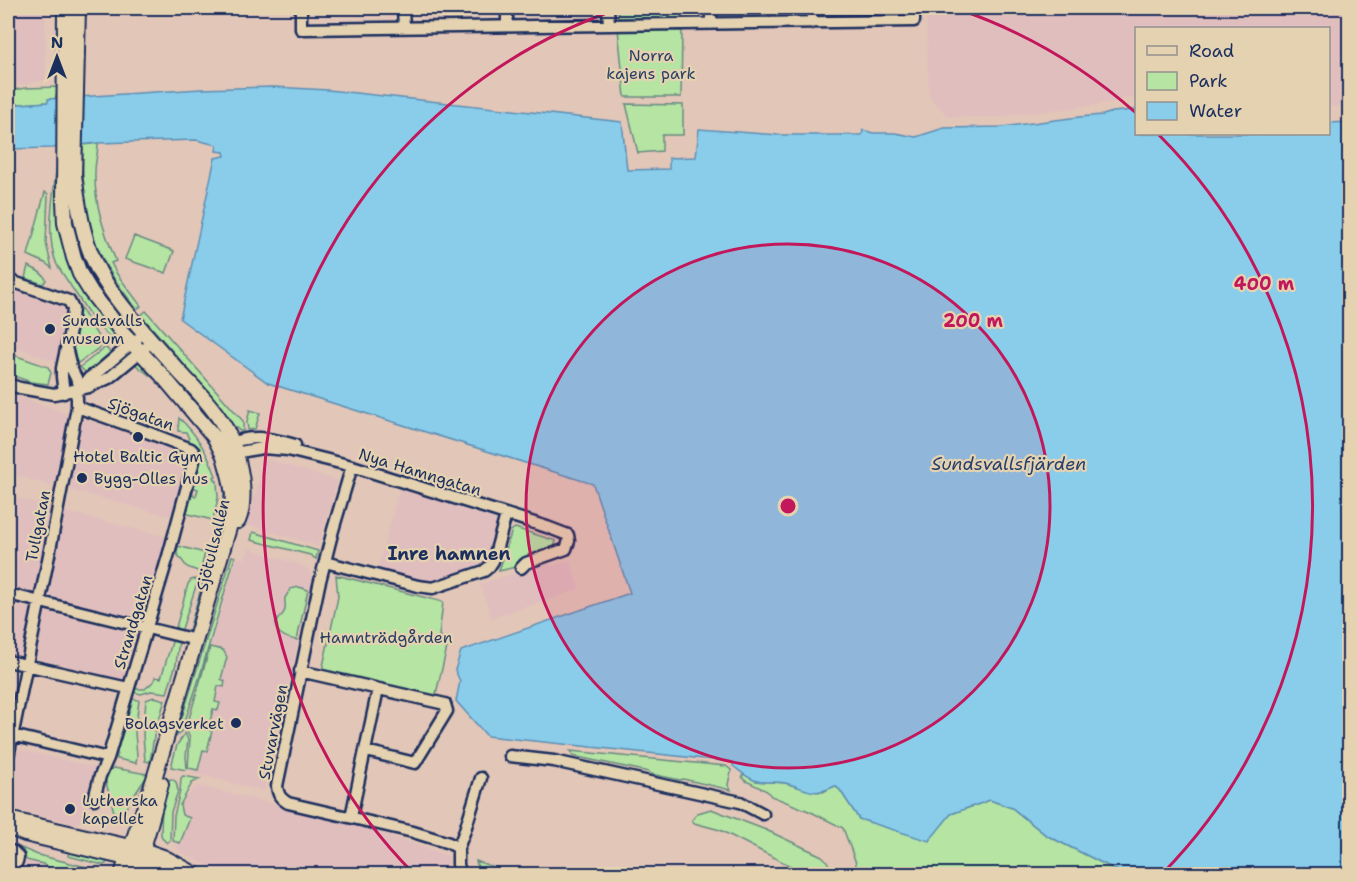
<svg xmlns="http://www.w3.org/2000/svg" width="1357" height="882" font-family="'Shantell Sans',sans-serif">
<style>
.built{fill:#e0bebe}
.green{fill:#b5e4a3;stroke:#688a80;stroke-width:1.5}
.water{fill:#89cdeb;stroke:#5d8eb3;stroke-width:1.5}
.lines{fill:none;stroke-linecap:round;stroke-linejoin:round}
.street-casing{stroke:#1b2f5e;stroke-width:15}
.secondary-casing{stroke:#1b2f5e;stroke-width:18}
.street{stroke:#e5d2b0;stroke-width:10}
.secondary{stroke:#e5d2b0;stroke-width:14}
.ring{fill:none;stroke:#c2185b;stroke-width:3}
.poi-dot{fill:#1b2f5e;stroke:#e5d2b0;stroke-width:2}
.labels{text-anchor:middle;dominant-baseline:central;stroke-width:4.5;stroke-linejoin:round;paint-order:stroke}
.park-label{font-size:16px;fill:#2a4165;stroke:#e5d2b0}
.poi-label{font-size:16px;fill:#1b2f5e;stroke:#e5d2b0;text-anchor:start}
.street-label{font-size:16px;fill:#1b2f5e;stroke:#e5d2b0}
.water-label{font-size:18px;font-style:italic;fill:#263f6c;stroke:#e5d2b0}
.neighbourhood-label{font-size:18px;font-weight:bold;fill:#1b2f5e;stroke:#e5d2b0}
.centre{fill:#c2185b;stroke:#e5d2b0;stroke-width:3}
.ring-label{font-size:18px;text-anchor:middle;font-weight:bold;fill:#c2185b;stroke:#e5d2b0;stroke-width:4.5;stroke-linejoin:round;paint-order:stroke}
</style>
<rect width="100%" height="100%" fill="#e2c6b8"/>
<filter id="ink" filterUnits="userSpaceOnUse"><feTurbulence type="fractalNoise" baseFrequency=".0167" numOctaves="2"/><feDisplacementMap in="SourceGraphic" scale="12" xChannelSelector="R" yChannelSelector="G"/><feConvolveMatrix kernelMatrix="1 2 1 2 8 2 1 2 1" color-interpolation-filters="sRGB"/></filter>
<g filter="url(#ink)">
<path class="built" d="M8,8H45V80L8,87Z
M926,8H1349V105L1329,107L1328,28H1136V98H1129L1095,105L996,117H949L929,97Z
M8,288L66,309L69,313L59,359L55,361L8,345Z
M8,393L65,413L68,419L56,480L50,485L8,473Z
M84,419L191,454L175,512L169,516L71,490L67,485L80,422Z
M266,459L338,481L318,546L246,524Z
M400,489L500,519L487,565L429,584L377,570Z
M8,496L53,507L36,590L32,593L8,588Z
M62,511L167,537L142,623L44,597Z
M249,548L305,567L310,572L312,578L264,791L192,773L223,651L209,646L237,557L245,559Z
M570,560L580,589L492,618L480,584L549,563L551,566Z
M8,603L32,609L23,655L19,657L8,655Z
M42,610L138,634L124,681L33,658Z
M15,748L95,768L81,821L76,824L8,808V783Z
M198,786L348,821L448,856L449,871L446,873V874H225L180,852L177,848L176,841L178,808L183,799Z
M26,860L43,864L60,874H8V873H19L25,864Z"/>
<path class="green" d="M618,8H681V18H618Z
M618,29L682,31L681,97H625Z
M59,87L55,99H49V102L8,105V91L26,88Z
M626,104L683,105V135H662V151L638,153Z
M98,143C98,153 95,162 95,172C94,203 104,232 116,261L111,263L117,274L141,306L137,309C126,296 116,282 107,267C87,231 81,186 83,145Z
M59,167L62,232L117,332L110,337L95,323L57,265C45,237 53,200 56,170Z
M45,192L48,194L46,243L52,268L45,263L28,255Z
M134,236L174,251L166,273L125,259Z
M28,266C35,269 44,273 46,280L43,284L25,278Z
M79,305L103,345L78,363C64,344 83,327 76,307Z
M146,311L243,421V431H240L233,425L221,407L141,315Z
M106,347L112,356L89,372L86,373L80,367Z
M8,353L48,367L51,373L48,384L31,382L8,374Z
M139,362L147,366L205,433L227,475V524L219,522C222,510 225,498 224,485C222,455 194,423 175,401C169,394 163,386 156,380C149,374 141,370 134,363Z
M250,410L260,413L255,429L248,430L247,421Z
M179,418C197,434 208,454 216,476L214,477L216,481H217L218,498L213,520L184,513L190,494L196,496L198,489L192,487V446L186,432L178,431Z
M515,528L556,541L554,548L518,560L520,566L499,571L512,530Z
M253,532L318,551L316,559L310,555L251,540Z
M178,546L205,553L200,572L187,567L177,554Z
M212,550L219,552L193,629L189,630Z
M232,556L235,557L199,679L182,730L176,737Z
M336,575L443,602L439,636L449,639L435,698L322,671L338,597Z
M195,579L198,580L181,632L175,631L188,584L191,580Z
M299,587L308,590L297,640C288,639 269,632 278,619C280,617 283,615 284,612C287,607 284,603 285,598C285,598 290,590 290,589Z
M173,639L179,640L176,664L167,693L151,691L141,694L133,692L134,689H145L154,681L155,677L161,678Z
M210,647L223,650L227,657L221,679L225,681L224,687L218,686L215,702L220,703L218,710L213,709L208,730L212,731L207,751L203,750L198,770L188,768L190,738L186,729Z
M154,697L165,700L154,736L150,762L145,761L143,735L146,700Z
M133,699L139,700L135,733L137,755L136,763L117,759V751Z
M185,733L188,740L186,756L187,769L186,770L171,767L177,745Z
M570,751L726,766L731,770L728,785L731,790L683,779L680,780L651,774L649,772L573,756Z
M114,768L147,774L145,779L122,814L114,812L105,779L107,771Z
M744,774L756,781L785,783L812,791L823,792L834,786L840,790L859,819L951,814L990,800L1012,808L1046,835L1124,874H856V863L843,828L811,812L771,796L767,791L744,780L742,776Z
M183,776L200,779L192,783L180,805L182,815L190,818L180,843L173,841L174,816L180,791L181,778Z
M172,779L176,782L178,791L171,812L170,840L167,843L162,838L161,834L162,801L167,780Z
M711,809L766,830L822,856C828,861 831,867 829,874H806L720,830L694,823L692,820L698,813Z
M21,848L38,855L94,869L103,874H60L43,864L26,860L25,854Z
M69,852L105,860L107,861L106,864L103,865L68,856Z
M476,861L514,874H480Z"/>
<path class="water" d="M273,87L328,90L622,122L627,170L669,169V158L696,157L699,129L779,135H862L863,130L873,133H895L916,137L944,128L1002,127L1079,117L1103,115L1113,112L1134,110H1136V134H1328L1329,123L1349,122V874H1124L1046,835L1012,808L990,800L951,814L929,841L859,819L840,790L835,786C811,798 807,788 785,783C776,781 766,783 757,781C748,779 740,771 733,766V762L487,736L456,701L460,681L455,670L461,651L630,593L593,484L268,383L180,319L215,158L225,156L224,152L216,151L217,145L196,140L98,143L53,148L8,149V105L48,102V99L201,89Z"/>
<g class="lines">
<defs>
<path id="street" d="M301,8V29L914,21V8
M403,8L404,27
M507,8V25
M608,8L609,25
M711,8V24
M812,23V8
M8,280L69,301L73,309L71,326L62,368V377L64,393
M67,351L71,368L81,388
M8,384L20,388L54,394L89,387L109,378L145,348
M81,388L89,378L98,372L137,339
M77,407L139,429L191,449L194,452L195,457L169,553L108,758L100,776L94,799
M226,446C248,433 271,438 295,445
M229,454L262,448L288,450L352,466L547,527L568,535L569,541L566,549L526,563L521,568
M352,466L333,530L319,585L277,786C278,795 280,798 288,803L413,832L449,843L458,848V864L460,874
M325,562L418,586L433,588L484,571L489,567L493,561L506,515
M8,594L196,640
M8,661L128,688
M300,671L445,704L447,711L415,763L366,751
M8,734L108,758
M510,756L554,761L740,802L763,814
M8,757L49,555L77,407V398L75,390
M351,817L378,689
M458,848L464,833L481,778
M8,850L14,852L18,857C17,864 15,867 8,870"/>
<path id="secondary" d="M65,8L64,201L65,223L74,258L80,274L91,292L121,331L161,374L215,438L224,456L230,478L233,494L231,521L154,779L122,874
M78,8L74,175C79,211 84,249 104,280C122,309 150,339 173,365C189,383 208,400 221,421C235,442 245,478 242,504C242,509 240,516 238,521
M8,819L143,850L163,857L194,874
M8,827L25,834L139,861L169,874
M135,874L149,828L161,784"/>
</defs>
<use href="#street" class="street-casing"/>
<use href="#secondary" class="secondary-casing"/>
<use href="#street" class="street"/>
<use href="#secondary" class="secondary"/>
</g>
</g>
<circle cx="788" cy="506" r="262" fill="#c2185b" fill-opacity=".12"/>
<g class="ring">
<circle cx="788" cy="506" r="262"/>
<path d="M414 874A525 525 0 0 1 621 8M955 8A525 525 0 0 1 1136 113M1159 135A525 525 0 0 1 1162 874"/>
</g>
<g class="poi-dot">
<circle cx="50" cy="329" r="6"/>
<circle cx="138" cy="437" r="6"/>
<circle cx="82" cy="478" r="6"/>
<circle cx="236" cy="723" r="6"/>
<circle cx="70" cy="809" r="6"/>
</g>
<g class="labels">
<g class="park-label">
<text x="651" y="55">Norra<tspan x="651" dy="18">kajens park</tspan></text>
<text x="386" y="637">Hamnträdgården</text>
</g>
<g class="poi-label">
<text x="62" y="320">Sundsvalls<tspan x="62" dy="18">museum</tspan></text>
<text x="138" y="456" text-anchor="middle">Hotel Baltic Gym</text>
<text x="94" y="478">Bygg-Olles hus</text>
<text x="224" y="723" text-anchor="end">Bolagsverket</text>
<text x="82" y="800">Lutherska<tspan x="82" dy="18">kapellet</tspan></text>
</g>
<g class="street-label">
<text transform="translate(141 414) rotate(20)">Sjögatan</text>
<text transform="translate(420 472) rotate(17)">Nya Hamngatan</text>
<text transform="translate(38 526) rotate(-79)">Tullgatan</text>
<text transform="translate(213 545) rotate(-76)">Sjötullsallén</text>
<text transform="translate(133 622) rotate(-73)">Strandgatan</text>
<text transform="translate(273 732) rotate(-79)">Stuvarvägen</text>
</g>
<g class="water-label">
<text x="1009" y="464">Sundsvallsfjärden</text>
</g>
<g class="neighbourhood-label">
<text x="449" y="554">Inre hamnen</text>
</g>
</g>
<circle cx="788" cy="506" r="9" class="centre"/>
<g class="ring-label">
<text x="1264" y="290">400 m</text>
<text x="973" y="327">200 m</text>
</g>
<rect width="1357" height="882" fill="none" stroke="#e5d2b0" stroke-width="30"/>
<rect x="15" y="15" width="1327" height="852" fill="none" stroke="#1b2f5e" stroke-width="2" filter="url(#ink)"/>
<rect x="1135" y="27" width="195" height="108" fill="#e5d2b0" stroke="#94918f" stroke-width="1.5"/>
<rect x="1147" y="46" width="30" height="9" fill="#e5d2b0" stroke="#94918f" stroke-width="1.5"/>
<text x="1189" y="57" font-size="18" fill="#1b2f5e">Road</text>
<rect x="1147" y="72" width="30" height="18" fill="#b5e4a3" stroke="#94918f" stroke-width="1.5"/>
<text x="1189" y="87" font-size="18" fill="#1b2f5e">Park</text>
<rect x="1147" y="102" width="30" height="18" fill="#89cdeb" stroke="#94918f" stroke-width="1.5"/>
<text x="1189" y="117" font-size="18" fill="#1b2f5e">Water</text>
<g transform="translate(57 57)" stroke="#e5d2b0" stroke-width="4.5" paint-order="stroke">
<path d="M0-4.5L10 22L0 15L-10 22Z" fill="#1b2f5e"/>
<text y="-9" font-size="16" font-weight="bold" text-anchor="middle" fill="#1b2f5e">N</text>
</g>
</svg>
